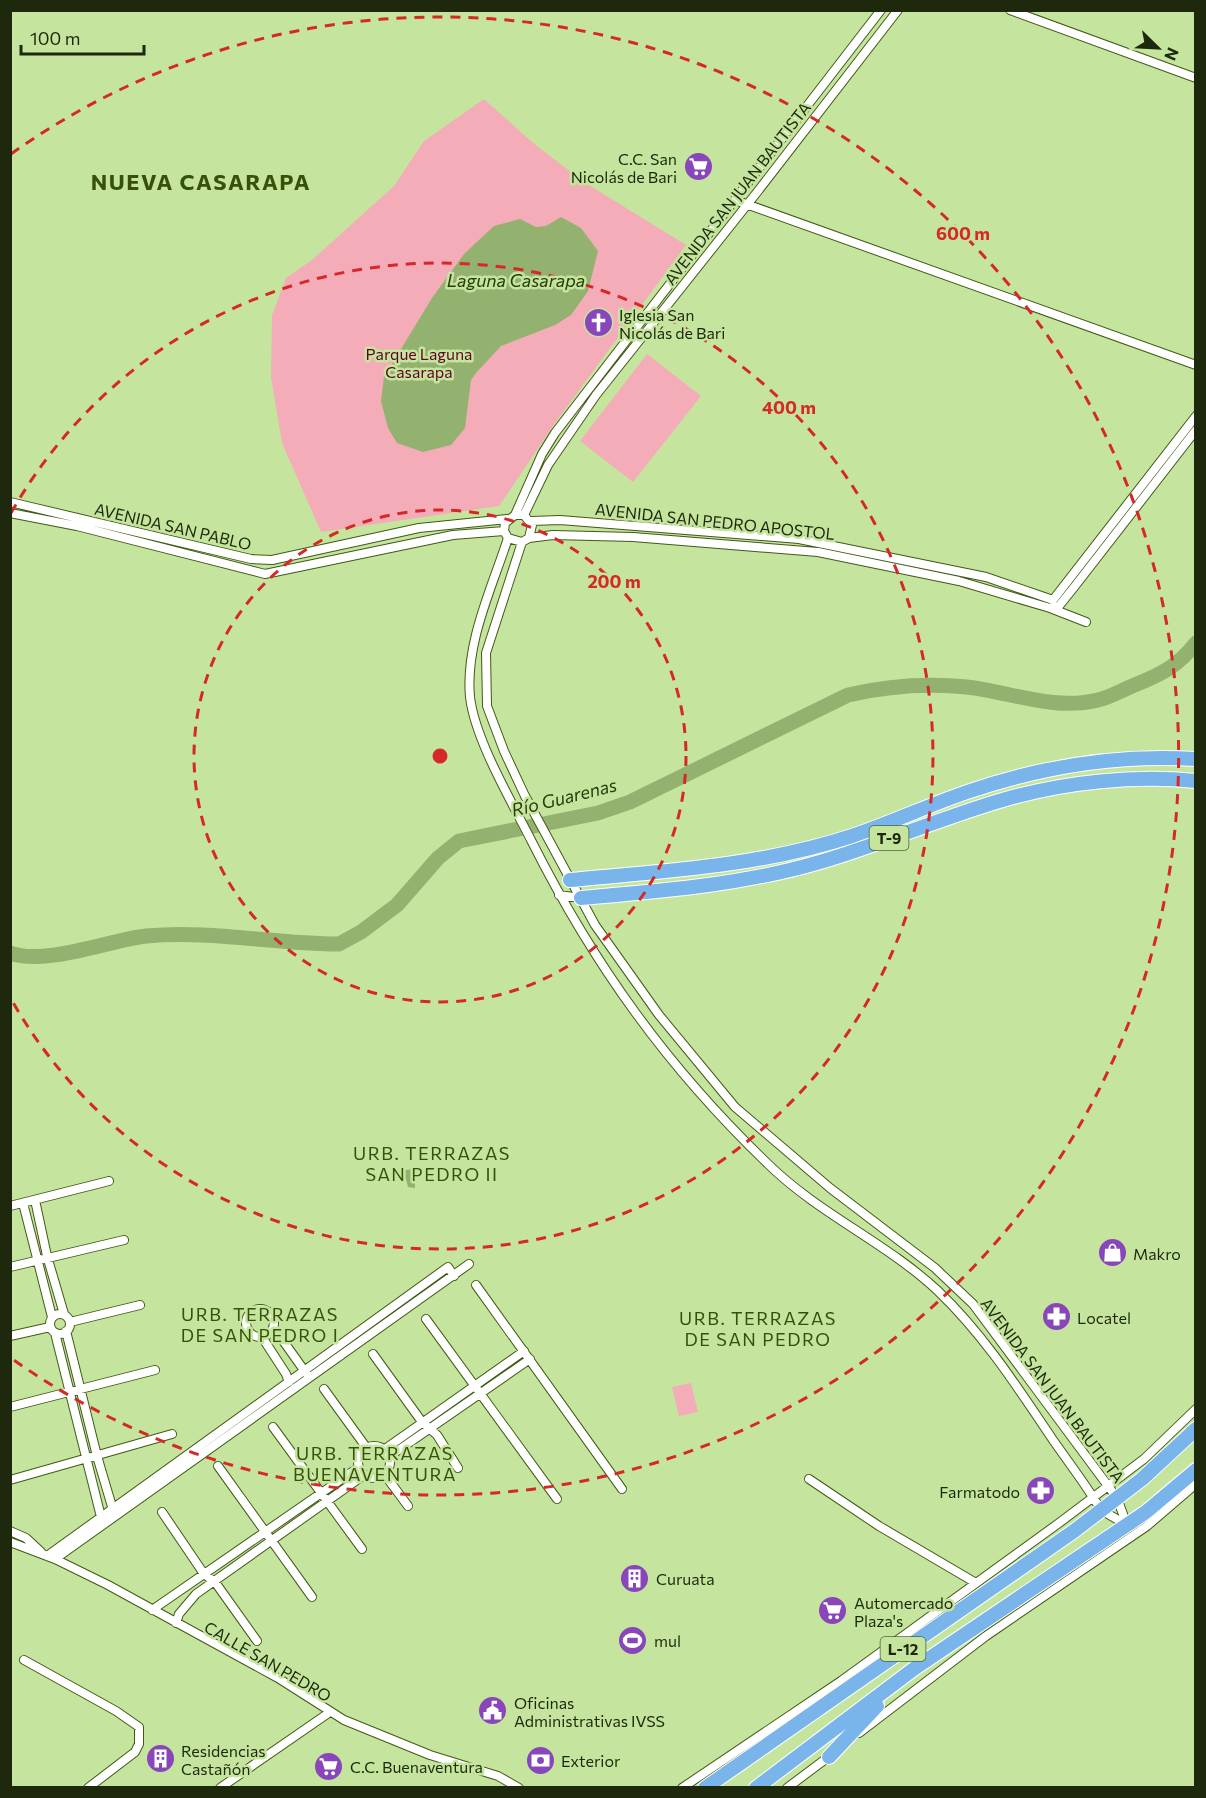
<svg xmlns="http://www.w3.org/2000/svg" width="1206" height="1798" font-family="Commissioner,sans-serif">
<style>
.green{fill:#f3acb8}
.water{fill:#94b26f}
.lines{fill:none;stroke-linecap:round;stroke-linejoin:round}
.river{stroke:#94b26f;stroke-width:15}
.street-casing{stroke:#405a15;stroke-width:10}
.highway-casing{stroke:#fff;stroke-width:16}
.street{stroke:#fff;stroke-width:8}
.highway{stroke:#79b4eb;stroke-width:14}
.ring{fill:none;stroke:#d62828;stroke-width:3;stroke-dasharray:10 8}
.labels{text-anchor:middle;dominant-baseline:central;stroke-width:5;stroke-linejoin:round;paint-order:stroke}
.shield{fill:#c5e59e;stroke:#4f6138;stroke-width:1.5}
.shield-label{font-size:15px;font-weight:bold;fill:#1d280c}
.poi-label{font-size:16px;fill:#1d280c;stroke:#c5e59e;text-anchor:start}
.street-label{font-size:16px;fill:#1d280c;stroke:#c5e59e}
.park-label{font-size:16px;fill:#600024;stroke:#c5e59e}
.water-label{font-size:18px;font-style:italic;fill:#293c0a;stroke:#c5e59e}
.neighbourhood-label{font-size:18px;letter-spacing:1.5px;fill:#385108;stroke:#c5e59e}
.district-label{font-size:22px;font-weight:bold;letter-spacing:1.5px;fill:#385108;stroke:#c5e59e}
.centre{fill:#d62828;stroke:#c5e59e;stroke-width:3}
.ring-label{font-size:18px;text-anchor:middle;font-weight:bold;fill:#d62828;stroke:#c5e59e;stroke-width:5;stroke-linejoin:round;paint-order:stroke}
</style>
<rect width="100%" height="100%" fill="#c5e59e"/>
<path class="green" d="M484,99L533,143L584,182L686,245L555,423L499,506L321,532L282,443L271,377L272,315L286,278L312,260L394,186L424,141Z
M647,354L701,396L633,482L580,441Z
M691,1383L698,1412L679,1416L672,1387Z"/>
<path class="water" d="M561,217L581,228L598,251L588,291L571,315L555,325L501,346L476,373L471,380L465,428L451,445L423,452L397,443L388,428L381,401L384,377L432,298L464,254L494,226L520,219L536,227L546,226Z
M415,1169L418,1171L415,1175V1188L408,1187L406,1179H393V1171Z"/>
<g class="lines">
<path class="river" d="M10,953C45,966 110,940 146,936C211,930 274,944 339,944L361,932L397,905L438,858L459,841L598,813L630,802L848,695C887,686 926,683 967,687C1010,692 1055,711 1098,700C1111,697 1124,689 1137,684C1162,674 1179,665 1196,643"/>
<defs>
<path id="street" d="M1010,10L1196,78
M735,200L1196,365
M10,502L251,559L272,560L419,528L507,519
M10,513L77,526L265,574L453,535L504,531
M515,515H524L532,525L529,538L522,542L508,538L504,531L505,523L515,515L542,454L555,433L881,10
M524,515L548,465L596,395L758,191L898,10
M531,521L560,520L799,539L986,577L1053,600L1196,416
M508,538C492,588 465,643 470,697C475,740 512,802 532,842C594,965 668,1068 768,1164C819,1214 887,1243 938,1291C984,1335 1018,1388 1053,1440C1069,1463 1087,1486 1101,1510L1127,1525
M529,538L553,535L633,537L818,552L959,581L1050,608L1059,606L1075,586L1196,430
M522,542L486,653L487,706L504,751L525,796L595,925L659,1015L735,1107L830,1188L935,1268L973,1304L1117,1498L1127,1525
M1050,608L1086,622
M559,895L581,898
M35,1200L47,1256L64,1314
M23,1203L52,1317
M10,1206L109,1181
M10,1267L124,1240
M476,1285L622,1489
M246 1323a14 14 0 1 1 28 0a14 14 0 1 1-28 0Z
M50 1324a10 10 0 1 1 20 0a10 10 0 1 1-20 0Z
M426,1319L557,1499
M70,1322L140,1305
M274,1328L306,1373
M66,1331L97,1456L113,1510
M55,1333L101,1517
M10,1336L50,1327
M262,1337L286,1374L289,1382
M373,1354L422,1422L437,1435L458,1468
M324,1389L366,1447
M10,1407L155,1370
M273,1427L362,1549
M358 1462a16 16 0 1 1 32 0a16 16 0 1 1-32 0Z
M385,1449L524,1351
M390,1456L530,1359
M218,1466L312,1597
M385,1475L408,1506
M809,1479L879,1526L976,1583
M10,1480L172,1434
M162,1512L204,1574L215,1582L257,1641
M10,1531L26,1538L41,1552
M10,1542L55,1559L108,1585L278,1678L344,1720L430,1755L498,1776L519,1788
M47,1556L448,1267L454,1276
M55,1559L469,1264
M152,1610L359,1467
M176,1623L179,1614L196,1594L364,1475
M24,1660L116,1711L139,1727V1744L135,1752L88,1788
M859,1733L986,1636L1147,1526L1196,1484
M220,1788L330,1712
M682,1788L841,1681L1059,1523L1144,1459L1196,1409
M787,1788L831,1755"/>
<path id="highway" d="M570,880C665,871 761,866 852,836C891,823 929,805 967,792C1040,767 1119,754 1196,759
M581,898C661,891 742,885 820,862C882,844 943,817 1006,799C1066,782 1134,775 1196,781
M829,1757L877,1706
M705,1788L1074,1531L1142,1479L1196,1429
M756,1788L915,1668L1146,1512L1196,1470"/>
</defs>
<use href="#street" class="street-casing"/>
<use href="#highway" class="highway-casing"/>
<use href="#street" class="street"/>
<use href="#highway" class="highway"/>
</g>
<g class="ring">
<circle cx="440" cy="756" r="246"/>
<path d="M11 513A493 493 0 1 1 11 999"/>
<path d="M11 154A739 739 0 1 1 11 1358"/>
</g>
<defs>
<symbol id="supermarket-disc" viewBox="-11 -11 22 22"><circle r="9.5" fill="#8946bb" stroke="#c5e59e"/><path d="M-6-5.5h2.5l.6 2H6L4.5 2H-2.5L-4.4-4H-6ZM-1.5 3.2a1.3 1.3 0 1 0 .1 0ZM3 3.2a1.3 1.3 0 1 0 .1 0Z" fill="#fff"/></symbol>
<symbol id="church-disc" viewBox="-11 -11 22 22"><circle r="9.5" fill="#8946bb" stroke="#c5e59e"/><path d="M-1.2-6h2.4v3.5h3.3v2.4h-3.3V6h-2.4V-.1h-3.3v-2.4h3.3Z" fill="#fff"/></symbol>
<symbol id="shop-disc" viewBox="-11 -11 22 22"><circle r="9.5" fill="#8946bb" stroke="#c5e59e"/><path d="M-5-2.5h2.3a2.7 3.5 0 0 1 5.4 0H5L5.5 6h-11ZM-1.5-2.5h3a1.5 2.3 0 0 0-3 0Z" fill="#fff"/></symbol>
<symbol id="pharmacy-disc" viewBox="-11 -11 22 22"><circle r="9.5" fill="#8946bb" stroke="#c5e59e"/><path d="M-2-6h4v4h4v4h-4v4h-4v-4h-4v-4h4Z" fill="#fff"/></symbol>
<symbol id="building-disc" viewBox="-11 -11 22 22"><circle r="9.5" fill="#8946bb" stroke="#c5e59e"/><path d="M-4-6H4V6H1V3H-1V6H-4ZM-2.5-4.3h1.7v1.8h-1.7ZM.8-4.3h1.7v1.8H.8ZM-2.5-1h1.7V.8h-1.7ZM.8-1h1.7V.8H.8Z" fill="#fff"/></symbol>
<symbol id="stadium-disc" viewBox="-11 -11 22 22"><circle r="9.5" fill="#8946bb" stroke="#c5e59e"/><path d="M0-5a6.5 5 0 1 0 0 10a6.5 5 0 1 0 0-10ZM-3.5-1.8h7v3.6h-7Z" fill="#fff"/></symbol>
<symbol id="civic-disc" viewBox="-11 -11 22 22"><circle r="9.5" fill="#8946bb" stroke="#c5e59e"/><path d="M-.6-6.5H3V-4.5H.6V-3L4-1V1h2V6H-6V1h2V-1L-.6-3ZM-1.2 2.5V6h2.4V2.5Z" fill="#fff"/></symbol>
<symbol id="bank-disc" viewBox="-11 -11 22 22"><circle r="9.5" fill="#8946bb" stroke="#c5e59e"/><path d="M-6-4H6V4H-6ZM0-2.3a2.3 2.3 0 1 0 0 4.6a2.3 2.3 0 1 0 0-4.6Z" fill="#fff"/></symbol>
</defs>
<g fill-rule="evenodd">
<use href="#supermarket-disc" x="682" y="150" width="33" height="33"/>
<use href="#church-disc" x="582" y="306" width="33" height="33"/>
<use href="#shop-disc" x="1096" y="1236" width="33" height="33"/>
<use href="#pharmacy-disc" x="1040" y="1300" width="33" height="33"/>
<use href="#pharmacy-disc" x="1024" y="1474" width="33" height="33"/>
<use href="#building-disc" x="618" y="1562" width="33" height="33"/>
<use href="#supermarket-disc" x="816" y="1594" width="33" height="33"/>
<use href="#stadium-disc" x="616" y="1624" width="33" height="33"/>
<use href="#civic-disc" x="476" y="1694" width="33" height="33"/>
<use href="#building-disc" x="144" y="1742" width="33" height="33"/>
<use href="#bank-disc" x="524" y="1744" width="33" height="33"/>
<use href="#supermarket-disc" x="312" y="1750" width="33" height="33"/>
</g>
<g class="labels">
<g class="shield">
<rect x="869.5" y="826" width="39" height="24" rx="4.5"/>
<rect x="880.5" y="1637" width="45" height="24" rx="4.5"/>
</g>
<g class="shield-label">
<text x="889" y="838">T-9</text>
<text x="903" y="1649">L-12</text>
</g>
<g class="poi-label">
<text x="677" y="158" text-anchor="end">C.C. San<tspan x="677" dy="18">Nicolás de Bari</tspan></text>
<text x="619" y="314">Iglesia San<tspan x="619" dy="18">Nicolás de Bari</tspan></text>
<text x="1133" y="1253">Makro</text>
<text x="1077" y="1317">Locatel</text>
<text x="1020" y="1491" text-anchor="end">Farmatodo</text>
<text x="656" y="1578">Curuata</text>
<text x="854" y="1602">Automercado<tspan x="854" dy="18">Plaza's</tspan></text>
<text x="654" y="1640">mul</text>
<text x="514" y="1702">Oficinas<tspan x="514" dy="18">Administrativas IVSS</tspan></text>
<text x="181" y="1750">Residencias<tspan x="181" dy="18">Castañón</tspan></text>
<text x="561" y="1760">Exterior</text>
<text x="350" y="1766">C.C. Buenaventura</text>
</g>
<g class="street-label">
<text transform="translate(737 193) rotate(-52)">AVENIDA SAN JUAN BAUTISTA</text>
<text transform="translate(715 521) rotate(6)">AVENIDA SAN PEDRO APOSTOL</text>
<text transform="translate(173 526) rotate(13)">AVENIDA SAN PABLO</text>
<text transform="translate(1053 1390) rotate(53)">AVENIDA SAN JUAN BAUTISTA</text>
<text transform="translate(268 1661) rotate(30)">CALLE SAN PEDRO</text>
</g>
<g class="park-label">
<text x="419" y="353">Parque Laguna<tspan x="419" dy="18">Casarapa</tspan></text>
</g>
<g class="water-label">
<text x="516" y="280">Laguna Casarapa</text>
<text transform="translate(564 797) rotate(-14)">Río Guarenas</text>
</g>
<g class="neighbourhood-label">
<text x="432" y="1153">URB. TERRAZAS<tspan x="432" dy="21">SAN PEDRO II</tspan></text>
<text x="260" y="1314">URB. TERRAZAS<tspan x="260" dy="21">DE SAN PEDRO I</tspan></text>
<text x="758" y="1318">URB. TERRAZAS<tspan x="758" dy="21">DE SAN PEDRO</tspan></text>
<text x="375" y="1453">URB. TERRAZAS<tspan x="375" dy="21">BUENAVENTURA</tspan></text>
</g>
<g class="district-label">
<text x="201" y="181">NUEVA CASARAPA</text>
</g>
</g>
<circle cx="440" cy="756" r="9" class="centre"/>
<g class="ring-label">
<text x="963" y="240">600 m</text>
<text x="789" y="414">400 m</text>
<text x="614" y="588">200 m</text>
</g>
<rect width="1206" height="1798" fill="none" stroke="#1d280c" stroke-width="24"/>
<g transform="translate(1158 48) rotate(114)" stroke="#c5e59e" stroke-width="4.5" paint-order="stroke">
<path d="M0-4.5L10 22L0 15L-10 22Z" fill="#1d280c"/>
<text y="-9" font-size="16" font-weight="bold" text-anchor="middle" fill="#1d280c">N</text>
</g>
<path d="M21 45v9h123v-9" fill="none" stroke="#1d280c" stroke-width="3"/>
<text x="30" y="45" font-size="18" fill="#1d280c" stroke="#c5e59e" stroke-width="4.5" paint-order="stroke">100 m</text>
</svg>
